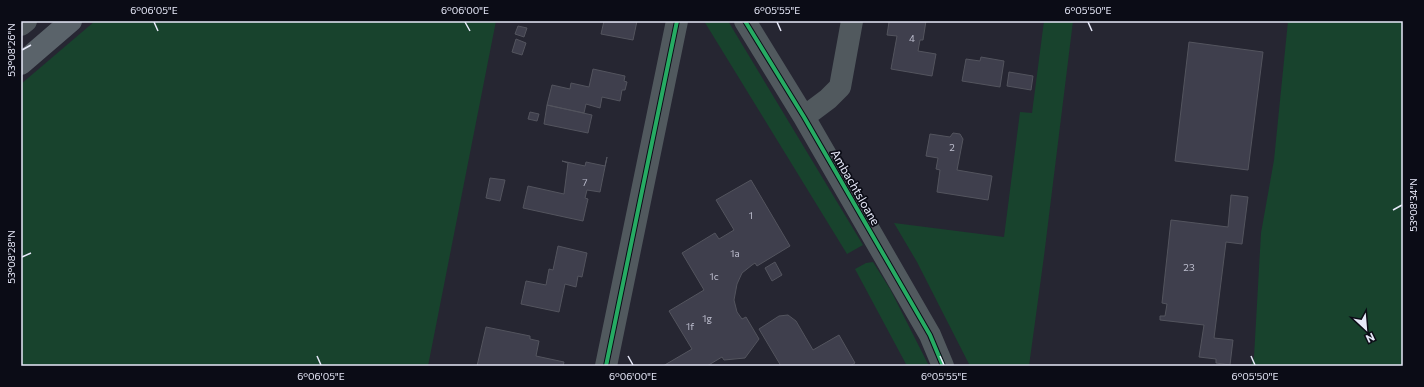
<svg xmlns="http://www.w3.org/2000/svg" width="1424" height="387" font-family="Commissioner,sans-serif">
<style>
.green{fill:#18432d}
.building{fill:#3f3f4d;stroke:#53545e}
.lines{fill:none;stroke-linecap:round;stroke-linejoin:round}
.minor{stroke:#51595e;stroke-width:22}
.major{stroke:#5a636a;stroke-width:22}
.cycleway-casing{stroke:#0b0c16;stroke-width:6}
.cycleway{stroke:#26ab63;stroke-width:4}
.ticks{fill:none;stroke:#e7e9f9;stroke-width:1.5}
.labels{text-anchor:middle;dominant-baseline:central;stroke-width:3.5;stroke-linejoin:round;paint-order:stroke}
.number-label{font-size:10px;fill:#bdbece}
.street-label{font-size:12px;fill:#e7e9f9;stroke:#0b0c16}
.neatline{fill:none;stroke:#e7e9f9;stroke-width:1.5}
.ticks-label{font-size:10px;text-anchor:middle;fill:#e7e9f9}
</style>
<rect width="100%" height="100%" fill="#262632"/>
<path class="green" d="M95,21H496L428,366H21V84Z
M704,21H728L863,245L847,254Z
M1044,21H1073L1044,256L1029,366H970L917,262L894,223L1004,237L1020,112L1032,113Z
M1288,21H1403V366H1251L1254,357L1261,233L1274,160Z
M873,262L890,289L929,366H907L855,269L866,263Z"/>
<path class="building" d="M604,21H637L633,40L601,34Z
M887,21H926L923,40H920L918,51L936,54L932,76L891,69L897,36L887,35L889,22Z
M518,26L527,28L524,37L515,34Z
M516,39L526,43L522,55L512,52Z
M1189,42L1263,52L1248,170L1175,161Z
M981,57L1004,61L1000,87L962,81L966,59L980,61Z
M593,69L625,76L624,81L627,82L625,90H622L620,101L602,97L600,108L586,104L584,113L547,105L552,85L570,89L571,83L589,87Z
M1009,72L1033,76L1031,90L1007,86Z
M547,105L592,115L588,133L544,124Z
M530,112L539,114L537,121L528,119Z
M953,133L960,134L963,139L957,170L992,176L988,200L937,192L940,170L936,169L938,158L926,156L930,134L950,137Z
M607,157L600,192L587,190L585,198L588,199L583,221L523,208L528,186L564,194L568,163L562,161L585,166L586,162L605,166Z
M490,178L505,180L500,201L486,198Z
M751,180L790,246L757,266L755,263L752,265L742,273L737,284L734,300L737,312L742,319L746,317L759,339L745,358L724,360L722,357L707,366H663L692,349L669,311L704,290L682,253L715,233L719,239L734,230L716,200Z
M1231,195L1248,197L1242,244L1226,242L1214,338L1233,340L1230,365L1216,363V359L1199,357L1204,325L1160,320V316H1165L1167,304L1162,303L1171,220L1228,227Z
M558,246L587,253L582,277L578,276L576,287L565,284L559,312L521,304L526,281L546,285L549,269L553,270Z
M775,262L782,275L772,281L765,268Z
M788,315L796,321L813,350L839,335L855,363L850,366H781L759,329L779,316Z
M486,327L530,336V339L539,341L536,356L564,362L563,366H477Z"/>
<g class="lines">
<path class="minor" d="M745,21L804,117L930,335L943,366
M21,25L26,21
M804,117L828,99L840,87L852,21
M606,366L677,21"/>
<path class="major" d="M21,64L71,21"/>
<defs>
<path id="cycleway" d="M745,21L804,117L930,335L943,366
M606,366L677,21"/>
</defs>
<use href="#cycleway" class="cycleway-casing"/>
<use href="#cycleway" class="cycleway"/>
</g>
<path class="ticks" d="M154,22L158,31M465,22L470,31M777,22L781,31M1088,22L1092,31M22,50L31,45M1393,210L1402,205M22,257L31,253M317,356L321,365M628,356L633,365M940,356L944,365M1251,356L1255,365"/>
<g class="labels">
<g class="number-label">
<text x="912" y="38">4</text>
<text x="952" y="147">2</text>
<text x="585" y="182">7</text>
<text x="751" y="215">1</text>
<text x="735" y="253">1a</text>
<text x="1189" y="267">23</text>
<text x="714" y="276">1c</text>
<text x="707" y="318">1g</text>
<text x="690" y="326">1f</text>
</g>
<g class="street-label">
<text transform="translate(856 187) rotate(60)">Ambachtsloane</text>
</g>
</g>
<rect width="1424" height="387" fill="none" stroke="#0b0c16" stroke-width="44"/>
<g transform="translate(1366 329) rotate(154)" stroke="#0b0c16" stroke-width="3" paint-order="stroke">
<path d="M0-3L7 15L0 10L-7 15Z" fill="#e7e9f9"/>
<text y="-6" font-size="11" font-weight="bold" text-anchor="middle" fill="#e7e9f9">N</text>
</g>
<rect x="22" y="22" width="1380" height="343" class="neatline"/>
<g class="ticks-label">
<text x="154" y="14">6°06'05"E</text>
<text x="465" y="14">6°06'00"E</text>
<text x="777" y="14">6°05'55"E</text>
<text x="1088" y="14">6°05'50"E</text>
<text transform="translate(11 50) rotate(-90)" y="4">53°08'26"N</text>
<text transform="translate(1413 205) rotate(-90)" y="4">53°08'34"N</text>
<text transform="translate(11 257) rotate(-90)" y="4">53°08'28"N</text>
<text x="321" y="380">6°06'05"E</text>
<text x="633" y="380">6°06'00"E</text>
<text x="944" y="380">6°05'55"E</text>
<text x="1255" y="380">6°05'50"E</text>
</g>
</svg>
